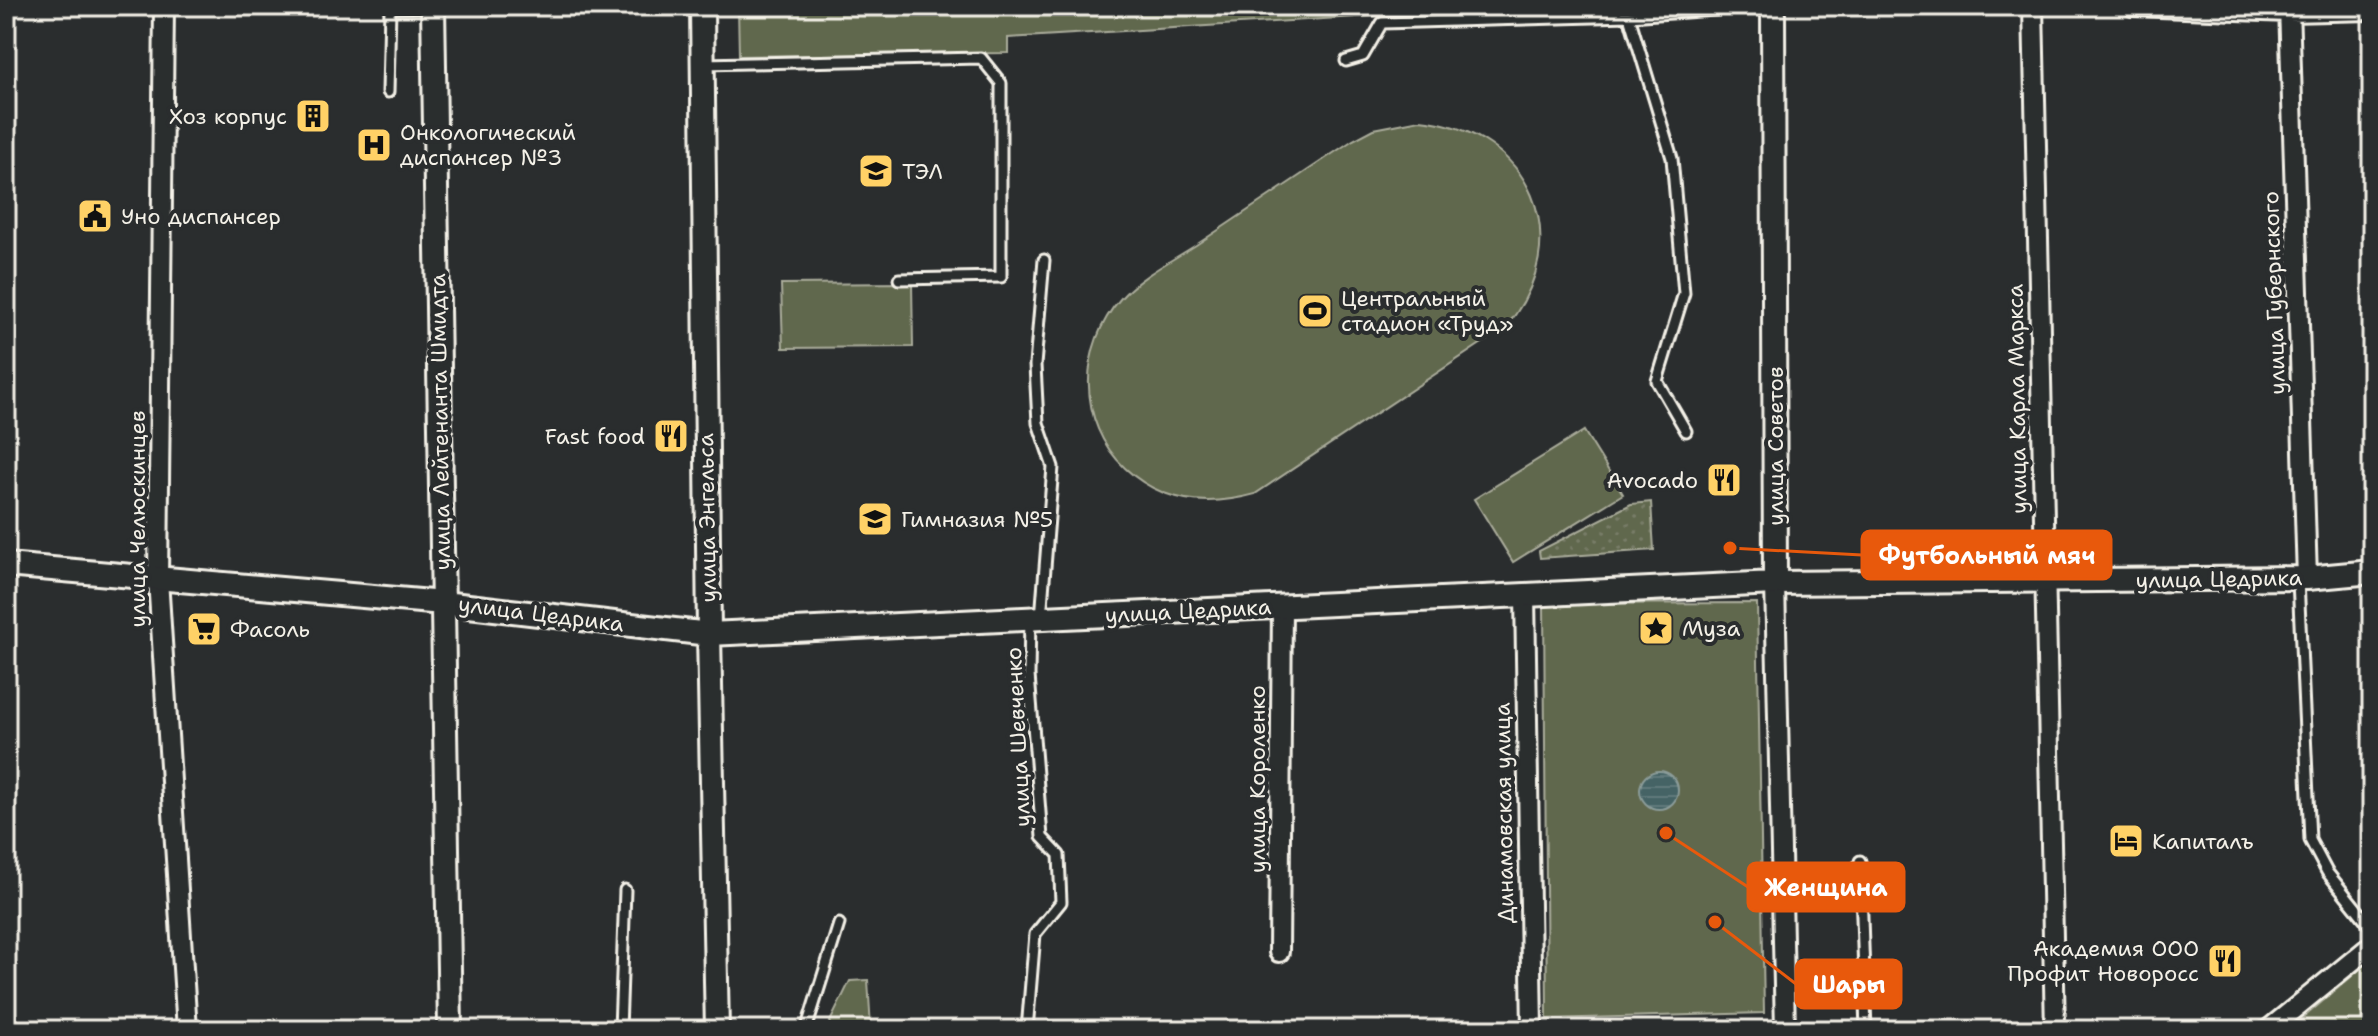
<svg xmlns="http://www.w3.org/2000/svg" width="2378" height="1036" font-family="'Shantell Sans',sans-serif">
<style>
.grass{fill:url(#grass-dots);stroke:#aaac9b;stroke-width:2}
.park{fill:#61674e;stroke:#aaac9b;stroke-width:2}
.water{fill:url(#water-rules);stroke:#8b9c99;stroke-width:2}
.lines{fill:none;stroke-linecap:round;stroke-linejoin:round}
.service-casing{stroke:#f4f1e8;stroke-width:15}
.minor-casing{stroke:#f4f1e8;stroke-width:24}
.tertiary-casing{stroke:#f4f1e8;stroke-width:28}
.service{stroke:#2a2d2e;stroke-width:9}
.minor{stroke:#2a2d2e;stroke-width:18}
.tertiary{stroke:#2a2d2e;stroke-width:22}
.labels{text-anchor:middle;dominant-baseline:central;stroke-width:8;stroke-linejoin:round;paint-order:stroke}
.poi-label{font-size:22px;fill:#f4f1e8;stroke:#2a2d2e;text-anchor:start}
.street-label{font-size:22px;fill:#f4f1e8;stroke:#2a2d2e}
.leader{fill:none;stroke:#e8590c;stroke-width:3}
.callout-dot{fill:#e8590c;stroke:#2a2d2e;stroke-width:3}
.callout{fill:#e8590c;stroke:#e8590c;stroke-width:3}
.callout-label{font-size:24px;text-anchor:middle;font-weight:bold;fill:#fff}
</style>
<defs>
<pattern id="grass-dots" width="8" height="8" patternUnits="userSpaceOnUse" patternTransform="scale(2)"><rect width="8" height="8" fill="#61674e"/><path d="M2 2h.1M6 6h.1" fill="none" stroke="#787d68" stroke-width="1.8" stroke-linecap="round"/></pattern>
<pattern id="water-rules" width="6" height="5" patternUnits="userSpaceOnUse" patternTransform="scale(2)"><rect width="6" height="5" fill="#456365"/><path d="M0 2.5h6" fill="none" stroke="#607a7b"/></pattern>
</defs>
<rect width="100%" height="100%" fill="#2a2d2e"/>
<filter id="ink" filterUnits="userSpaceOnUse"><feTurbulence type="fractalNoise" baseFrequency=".0125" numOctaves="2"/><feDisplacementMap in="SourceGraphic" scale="16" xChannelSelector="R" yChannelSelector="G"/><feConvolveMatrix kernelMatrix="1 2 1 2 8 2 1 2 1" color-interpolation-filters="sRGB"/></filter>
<g filter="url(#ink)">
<path class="grass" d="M1651,502L1654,550L1540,558L1539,551L1631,504Z"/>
<path class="park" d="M738,6H1539L1008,38V53L739,56Z
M1420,120C1531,131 1578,240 1506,327L1255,494C1208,507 1162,503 1125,468C1077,423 1078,346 1121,298C1141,276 1171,261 1196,245C1248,210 1301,175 1353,140L1374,129Z
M912,283L913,347L783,348L781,284Z
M1584,431L1623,494L1513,562L1474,499Z
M1757,603L1764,1013L1547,1019L1544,604Z
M2372,959L2370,1030H2320L2317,1027L2289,1030Z
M868,980L871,1028L826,1030L850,981Z"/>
<path class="water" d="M1640 790a19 19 0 1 1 38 0a19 19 0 1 1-38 0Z"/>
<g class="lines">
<defs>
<path id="service" d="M1629,16L1672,158L1684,293L1657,381L1686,431
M1346,61L1363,56L1382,23L1629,16L1771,6
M703,64L981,58L1001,83V277L899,279
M388,92L390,8L433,7
M2298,580L2310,840L2327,872L2372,928
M1041,618L1053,467L1038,423L1035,365L1044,260
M1860,861L1866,1030
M620,1030L625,890
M806,1030L839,924
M1027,1030L1035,934L1061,902L1059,855L1042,837L1029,675L1030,618"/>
<path id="minor" d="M164,6L158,579L187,1030
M2033,6L2055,1030
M2133,6L2289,12L2372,10
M2289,6L2307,578
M1775,583L1785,1030
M1525,595L1532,1030
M1279,952L1282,607
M2268,1030L2372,945"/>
<path id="tertiary" d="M433,6L450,1030
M702,6L709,634L717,1030
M1773,6L1775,583
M6,565L443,603L709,634L1775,583L2307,578L2372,572"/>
</defs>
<use href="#service" class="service-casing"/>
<use href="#minor" class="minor-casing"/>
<use href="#tertiary" class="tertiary-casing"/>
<use href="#service" class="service"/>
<use href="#minor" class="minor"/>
<use href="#tertiary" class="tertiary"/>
</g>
</g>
<defs>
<symbol id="building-square" viewBox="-11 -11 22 22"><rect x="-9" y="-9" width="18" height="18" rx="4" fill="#ffd166" stroke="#2a2d2e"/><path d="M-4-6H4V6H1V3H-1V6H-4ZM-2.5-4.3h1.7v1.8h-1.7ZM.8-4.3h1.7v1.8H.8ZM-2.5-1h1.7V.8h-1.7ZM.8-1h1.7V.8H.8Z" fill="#111"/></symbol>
<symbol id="hospital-square" viewBox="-11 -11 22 22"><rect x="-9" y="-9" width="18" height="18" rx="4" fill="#ffd166" stroke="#2a2d2e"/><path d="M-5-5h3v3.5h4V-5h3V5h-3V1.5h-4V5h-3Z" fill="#111"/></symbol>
<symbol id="school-square" viewBox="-11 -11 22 22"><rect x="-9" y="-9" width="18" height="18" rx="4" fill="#ffd166" stroke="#2a2d2e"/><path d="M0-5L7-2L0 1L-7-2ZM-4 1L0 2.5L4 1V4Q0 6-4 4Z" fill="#111"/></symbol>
<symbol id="civic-square" viewBox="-11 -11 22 22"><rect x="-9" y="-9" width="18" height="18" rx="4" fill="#ffd166" stroke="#2a2d2e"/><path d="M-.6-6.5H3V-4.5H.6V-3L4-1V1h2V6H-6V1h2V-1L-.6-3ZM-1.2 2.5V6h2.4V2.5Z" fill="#111"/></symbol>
<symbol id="stadium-square" viewBox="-11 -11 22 22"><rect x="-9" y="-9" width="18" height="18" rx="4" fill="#ffd166" stroke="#2a2d2e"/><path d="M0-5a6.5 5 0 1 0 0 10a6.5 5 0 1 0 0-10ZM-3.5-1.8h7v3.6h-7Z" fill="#111"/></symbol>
<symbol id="restaurant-square" viewBox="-11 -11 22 22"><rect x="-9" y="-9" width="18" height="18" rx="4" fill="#ffd166" stroke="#2a2d2e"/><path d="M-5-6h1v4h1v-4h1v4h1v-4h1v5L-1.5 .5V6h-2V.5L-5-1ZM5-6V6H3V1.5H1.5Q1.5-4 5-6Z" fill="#111"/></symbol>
<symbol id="sight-square" viewBox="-11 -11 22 22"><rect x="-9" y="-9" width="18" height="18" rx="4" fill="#ffd166" stroke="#2a2d2e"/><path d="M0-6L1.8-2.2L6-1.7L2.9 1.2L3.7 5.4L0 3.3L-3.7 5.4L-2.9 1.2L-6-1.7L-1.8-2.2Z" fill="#111"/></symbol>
<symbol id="supermarket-square" viewBox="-11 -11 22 22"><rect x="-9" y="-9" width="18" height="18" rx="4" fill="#ffd166" stroke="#2a2d2e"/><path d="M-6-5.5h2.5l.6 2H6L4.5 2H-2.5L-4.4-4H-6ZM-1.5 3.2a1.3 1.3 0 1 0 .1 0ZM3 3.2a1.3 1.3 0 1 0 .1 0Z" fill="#111"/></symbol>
<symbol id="hotel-square" viewBox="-11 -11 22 22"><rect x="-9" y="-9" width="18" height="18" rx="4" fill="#ffd166" stroke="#2a2d2e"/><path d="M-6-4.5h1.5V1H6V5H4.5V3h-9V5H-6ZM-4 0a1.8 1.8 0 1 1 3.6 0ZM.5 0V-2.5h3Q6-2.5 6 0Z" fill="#111"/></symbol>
</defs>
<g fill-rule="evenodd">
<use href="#building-square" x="293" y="96" width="40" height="40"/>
<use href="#hospital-square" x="354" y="125" width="40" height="40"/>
<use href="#school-square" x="856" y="151" width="40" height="40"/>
<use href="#civic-square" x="75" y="196" width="40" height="40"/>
<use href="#stadium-square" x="1295" y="291" width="40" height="40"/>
<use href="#restaurant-square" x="651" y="416" width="40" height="40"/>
<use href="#restaurant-square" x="1704" y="460" width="40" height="40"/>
<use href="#school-square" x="855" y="499" width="40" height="40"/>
<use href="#sight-square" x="1636" y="608" width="40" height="40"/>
<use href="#supermarket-square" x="184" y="609" width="40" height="40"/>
<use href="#hotel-square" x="2106" y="821" width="40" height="40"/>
<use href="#restaurant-square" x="2205" y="941" width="40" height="40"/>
</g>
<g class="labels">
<g class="poi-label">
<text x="287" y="116" text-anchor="end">Хоз корпус</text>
<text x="400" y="132">Онкологический<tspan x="400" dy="25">диспансер №3</tspan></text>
<text x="902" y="171">ТЭЛ</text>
<text x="121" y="216">Уно диспансер</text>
<text x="1341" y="298">Центральный<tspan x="1341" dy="25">стадион «Труд»</tspan></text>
<text x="645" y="436" text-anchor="end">Fast food</text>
<text x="1698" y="480" text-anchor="end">Avocado</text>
<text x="901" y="519">Гимназия №5</text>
<text x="1682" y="628">Муза</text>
<text x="230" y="629">Фасоль</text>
<text x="2152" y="841">Капиталъ</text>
<text x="2199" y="948" text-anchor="end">Академия ООО<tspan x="2199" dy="25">Профит Новоросс</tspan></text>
</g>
<g class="street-label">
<text transform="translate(2274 293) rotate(-92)">улица Губернского</text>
<text transform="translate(2017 399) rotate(-91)">улица Карла Маркса</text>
<text transform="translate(440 422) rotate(-91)">улица Лейтенанта Шмидта</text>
<text transform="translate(1775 446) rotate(-90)">улица Советов</text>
<text transform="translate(707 518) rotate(-91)">улица Энгельса</text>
<text transform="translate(137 519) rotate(-90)">улица Челюскинцев</text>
<text transform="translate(2219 579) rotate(-1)">улица Цедрика</text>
<text transform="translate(1188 611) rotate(-3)">улица Цедрика</text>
<text transform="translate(541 614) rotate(7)">улица Цедрика</text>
<text transform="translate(1018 737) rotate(-93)">улица Шевченко</text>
<text transform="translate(1257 779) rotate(-90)">улица Короленко</text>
<text transform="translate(1504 813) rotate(-91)">Динамовская улица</text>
</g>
</g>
<path class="leader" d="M1730 548L1862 555M1666 833L1748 887M1715 922L1796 984"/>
<g class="callout-dot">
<circle cx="1730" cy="548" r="8"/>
<circle cx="1666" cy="833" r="8"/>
<circle cx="1715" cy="922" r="8"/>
</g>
<g class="callout">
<rect x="1862" y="531" width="249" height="48" rx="8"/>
<rect x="1748" y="863" width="156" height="48" rx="8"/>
<rect x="1796" y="960" width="105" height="48" rx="8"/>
</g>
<g class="callout-label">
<text x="1987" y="564">Футбольный мяч</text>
<text x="1826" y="896">Женщина</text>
<text x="1849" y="993">Шары</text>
</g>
<rect width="2378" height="1036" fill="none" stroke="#2a2d2e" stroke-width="32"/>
<rect x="16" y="16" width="2346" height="1004" fill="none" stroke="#f4f1e8" stroke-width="3" filter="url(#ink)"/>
</svg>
